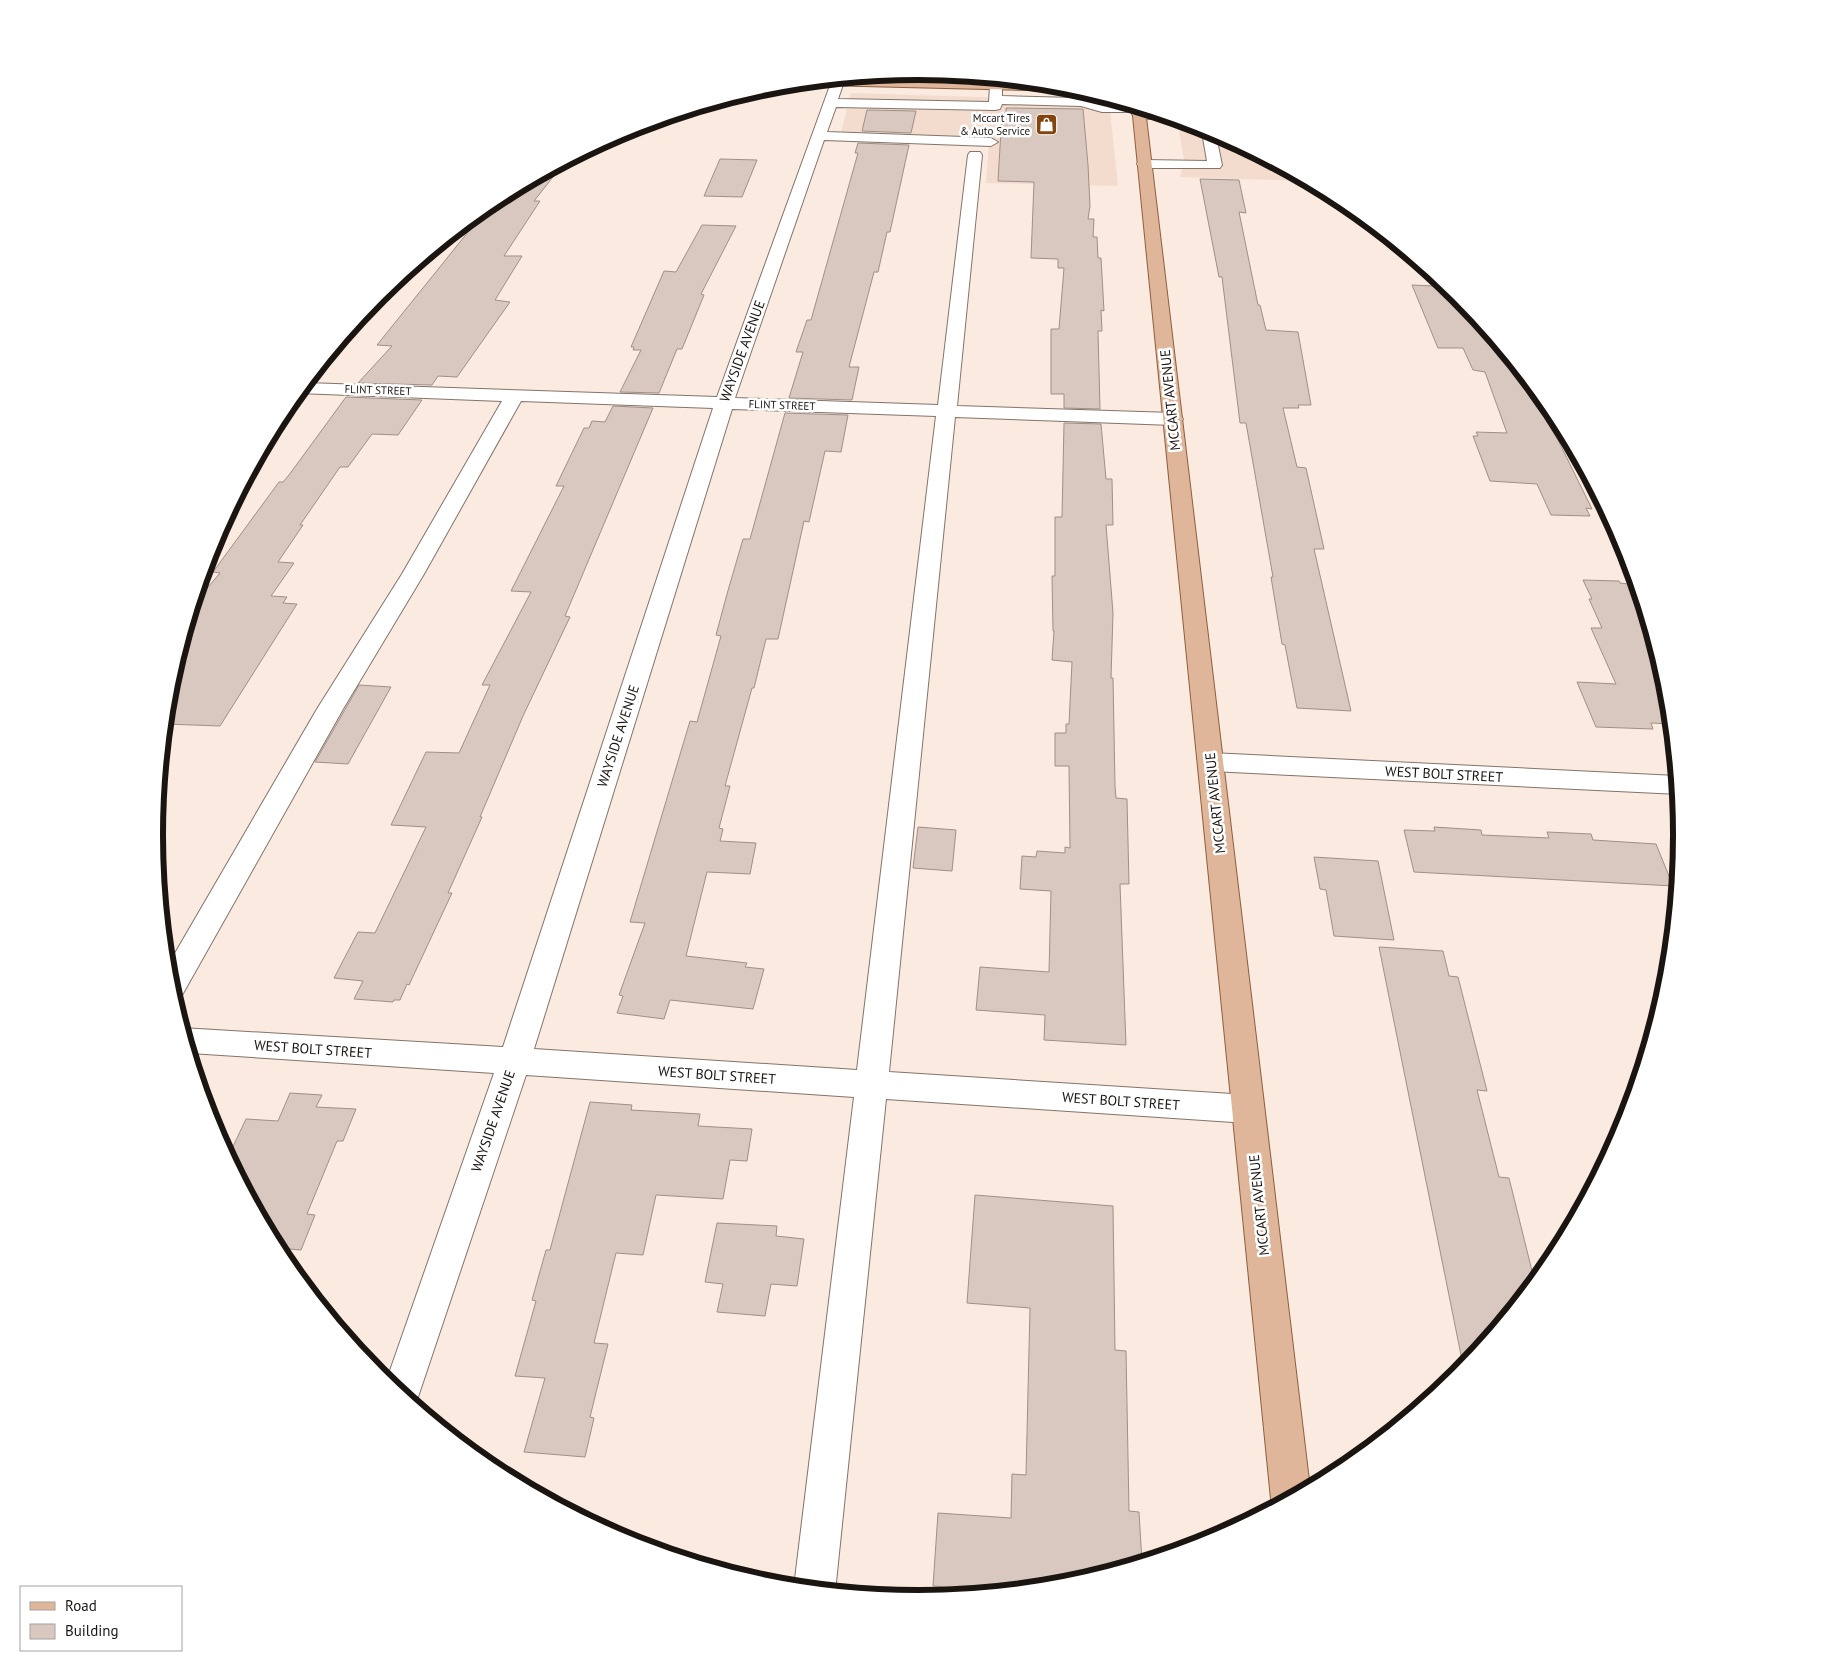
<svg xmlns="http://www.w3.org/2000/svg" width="1837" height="1671" font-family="'PT Sans',sans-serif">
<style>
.built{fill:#f3dcce}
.building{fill:#d8c8bf;stroke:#9f9087}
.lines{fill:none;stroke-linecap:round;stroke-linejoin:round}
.minor-casing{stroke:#82746b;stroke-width:2}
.major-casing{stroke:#8d5e3e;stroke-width:2}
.minor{fill:#fff;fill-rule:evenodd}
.major{fill:#dfb69a;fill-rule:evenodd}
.labels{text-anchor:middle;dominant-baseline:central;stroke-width:5;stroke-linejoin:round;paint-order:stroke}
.far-poi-label{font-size:11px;fill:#1b1512;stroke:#fff;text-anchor:end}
.far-street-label{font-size:11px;fill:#1b1512;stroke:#fff}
.street-label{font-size:14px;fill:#1b1512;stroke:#fff}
.rim{fill:none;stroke:#1b1512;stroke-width:6}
</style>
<rect width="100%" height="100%" fill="#faeae0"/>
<path class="built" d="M851,93L1109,101L1118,186L986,183L989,145L839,140Z
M1177,119L1211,130L1307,181L1180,177L1184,160Z"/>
<path class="building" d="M1006,108L1083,109L1088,165L1090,206L1088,219H1094L1093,237H1097L1098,258H1101L1104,311L1101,310L1102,331H1098L1100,409L1064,408V394H1051V329H1059L1064,268H1058V259L1031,258L1034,182L998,181L1002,113H1006Z
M867,110L916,111L911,133L862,131Z
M858,143L909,145L890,232H887L878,272H874L849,367H859L852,400L789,398L803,352H796L807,320H811L858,153H855Z
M720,159L757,160L742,197L704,196Z
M564,163L534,201H540L504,256H522L495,300L510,302L457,377L438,376L432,385L358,383L392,346L377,345L493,201Z
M1200,179L1239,180L1246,213L1239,212L1258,305H1260L1266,330L1298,332L1311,405H1298L1299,408H1283L1297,467L1306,468L1324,549H1314L1351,711L1297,708L1285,645L1282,644L1271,577H1273L1246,423H1240L1222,277H1219Z
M702,225L736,226L701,294L704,295L682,349H677L659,393L620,392L641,350H633L634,347H631L664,271L676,272Z
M1433,274L1459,295L1528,379L1592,509L1586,508L1590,516L1551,515L1537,484L1490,481L1473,436H1478L1476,432L1507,433L1485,372L1473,370L1463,348H1438L1412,285L1435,286L1431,276Z
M346,397L422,400L398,435L372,434L348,467H340L300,525H303L278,562L294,563L271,596L287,597L283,603L297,604L220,726L165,724L169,686L190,619L203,600L198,599L220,573L213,572L279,482H283L289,475Z
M613,406L653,408L565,616L570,617L523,716L480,817H482L448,893H452L409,985L407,984L400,1000H394L393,1002L354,999L363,981L334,978L358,932L375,933L426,827L391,825L426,752L459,753L490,685H482L531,592L511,591L564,486H556L584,428H589L592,421L605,422Z
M785,413L848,415L841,452L825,451L809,522L804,521L778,639H766L754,688H752L725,786H730L719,828L723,829L720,841L756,843L750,874L707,872L686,956L747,963L745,967L764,969L753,1009L670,1000L664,1019L617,1013L623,996L619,995L645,923L630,922L690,721L697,722L721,636L716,635L727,594L743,539H750Z
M1064,423L1101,424L1106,479H1112L1113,525H1106L1113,613L1111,678H1113L1115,786L1116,798L1127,799L1129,884H1120L1126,1045L1044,1040L1045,1015L976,1010L980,967L1049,972L1051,891L1020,889L1022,856L1036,857L1037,851L1065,853V847L1070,848L1069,766H1055V733H1066V724H1069L1072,662L1052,660L1054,631H1053L1052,576H1055V517H1062Z
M1583,580L1619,581L1620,583L1628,584L1630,587L1650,626L1668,687L1672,724L1651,723L1653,729L1596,727L1577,682L1616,684L1591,628H1602L1589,599H1592Z
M359,685L391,687L348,764L315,762Z
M918,827L956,830L952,871L913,868Z
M1434,827L1481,830L1482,835L1549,838L1547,832L1591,834L1593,840L1656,844L1673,886L1414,872L1404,830L1435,831Z
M1314,857L1378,861L1394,940L1334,936L1326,890L1320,889Z
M1379,947L1443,951L1449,976L1458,977L1487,1091L1477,1090L1499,1177L1509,1178L1535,1283L1464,1370Z
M290,1093L322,1095L316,1107L356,1109L343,1141H337L307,1214L315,1215L301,1250L277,1248L228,1157L246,1119L278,1121Z
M590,1102L632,1105L631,1110L700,1114L698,1126L752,1129L747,1161L730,1160L723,1199L656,1195L643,1255L616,1253L594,1343L608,1344L590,1417L594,1418L585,1457L524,1452L545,1378L515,1376L536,1301L532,1300L546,1250H550Z
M975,1195L1113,1206L1115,1350L1126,1351L1129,1511L1139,1512L1142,1562L1067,1585L1006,1591L933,1586L938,1513L1011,1518L1012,1474L1026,1475L1030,1308L967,1303Z
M717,1223L777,1226L776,1236L804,1239L797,1286L771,1284L765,1316L717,1312L723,1284L705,1282Z"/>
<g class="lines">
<defs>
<path id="minor" d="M845,79L838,99L989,102L990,85L996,81L1002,85V96L1075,98L1077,89L1088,92L1089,100L1103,104H1127L1167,116C1158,120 1144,119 1134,117L1132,114L1134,112H1102L1081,106L1002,104L1000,109L995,110L836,107L827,132L991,138L998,142L991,146L824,140L735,398L938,405L968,155L970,152H980L982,155L957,406L1173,413L1180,415L1183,419L1180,423L1173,425L955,417L889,1072L1248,1095L1260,1099L1264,1109L1260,1119L1248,1123L886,1099L835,1592L794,1587L854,1097L526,1075L415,1406L386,1382L494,1073L190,1053L182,1028L503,1047L713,408L521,401L424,574L343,709L181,997L174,1000L169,984L167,967L317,709L402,574L502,401L298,393L306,383L717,397L832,80ZM732,409L936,416L857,1070L534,1049Z
M1201,126L1215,131L1222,165L1220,168H1144L1139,167L1137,164L1139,161L1144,160L1207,161Z
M1211,753L1677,776L1679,794L1211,771L1202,768L1198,762L1202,756Z"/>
<path id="major" d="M851,78L1029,82L1068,86L1077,89L1072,91L820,85L814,82Z
M1132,106L1145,109L1310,1489L1274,1508L1271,1499Z"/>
</defs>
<use href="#minor" class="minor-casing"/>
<use href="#major" class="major-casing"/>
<use href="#minor" class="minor"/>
<use href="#major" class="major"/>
</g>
<defs>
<symbol id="shop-square" viewBox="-11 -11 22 22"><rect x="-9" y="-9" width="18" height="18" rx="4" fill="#84440d" stroke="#fff"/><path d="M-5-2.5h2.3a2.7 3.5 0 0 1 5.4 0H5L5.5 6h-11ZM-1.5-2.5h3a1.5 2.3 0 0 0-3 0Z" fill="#fff"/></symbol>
</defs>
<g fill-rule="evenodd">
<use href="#shop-square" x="1034" y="112" width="25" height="25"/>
</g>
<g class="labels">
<g class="far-poi-label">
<text x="1030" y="118">Mccart Tires<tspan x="1030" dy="13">&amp; Auto Service</tspan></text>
</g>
<g class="far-street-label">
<text transform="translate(378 390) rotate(2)">FLINT STREET</text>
<text transform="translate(782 405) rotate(2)">FLINT STREET</text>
</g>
<g class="street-label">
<text transform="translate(742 351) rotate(-70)">WAYSIDE AVENUE</text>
<text transform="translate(1170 400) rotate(-96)">MCCART AVENUE</text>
<text transform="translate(618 736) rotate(-72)">WAYSIDE AVENUE</text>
<text transform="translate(1444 774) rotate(3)">WEST BOLT STREET</text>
<text transform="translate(1215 803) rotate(-96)">MCCART AVENUE</text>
<text transform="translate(313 1049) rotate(4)">WEST BOLT STREET</text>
<text transform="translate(717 1075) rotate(4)">WEST BOLT STREET</text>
<text transform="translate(1121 1101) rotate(4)">WEST BOLT STREET</text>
<text transform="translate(493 1121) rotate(-71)">WAYSIDE AVENUE</text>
<text transform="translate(1259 1205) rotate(-96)">MCCART AVENUE</text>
</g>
</g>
<path d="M0 0H1837V1671H0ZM163 835a755 755 0 1 1 1510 0a755 755 0 1 1-1510 0Z" fill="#fff" fill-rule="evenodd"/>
<path class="rim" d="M163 835a755 755 0 1 1 1510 0a755 755 0 1 1-1510 0Z"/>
<rect x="20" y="1586" width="162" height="65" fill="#ffffff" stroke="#a4a1a0"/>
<rect x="30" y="1602" width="25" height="8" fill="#dfb69a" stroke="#a4a1a0"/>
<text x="65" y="1611" font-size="15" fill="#1b1512">Road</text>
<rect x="30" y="1624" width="25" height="15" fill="#d8c8bf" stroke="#a4a1a0"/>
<text x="65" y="1636" font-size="15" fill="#1b1512">Building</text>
</svg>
